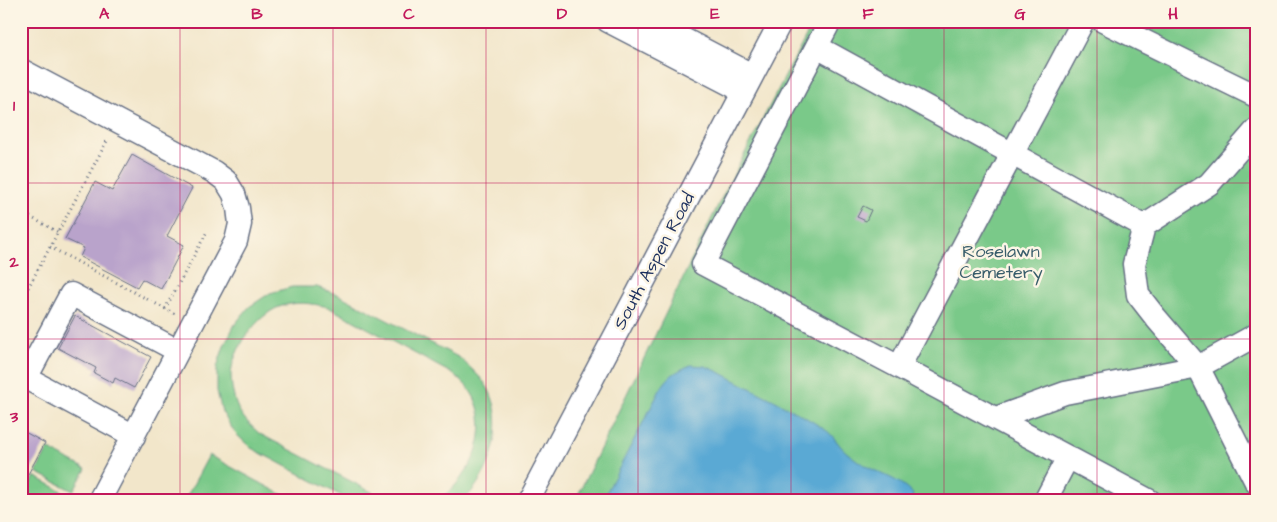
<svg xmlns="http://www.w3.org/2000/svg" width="1277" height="522" font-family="'Architects Daughter',sans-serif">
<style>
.green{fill:#7ac989;stroke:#4a7c74}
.water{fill:#5aa9d4;stroke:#3a6c99}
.building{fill:#b9a3cb}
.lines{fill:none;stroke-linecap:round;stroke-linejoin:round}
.minor-casing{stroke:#666f84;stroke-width:25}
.path{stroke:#666f84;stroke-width:3;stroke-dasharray:1 4;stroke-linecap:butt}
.minor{stroke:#fff;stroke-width:22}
.grid{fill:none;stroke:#c2185b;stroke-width:1;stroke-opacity:0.55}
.labels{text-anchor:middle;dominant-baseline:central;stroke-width:5;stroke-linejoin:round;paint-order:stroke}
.park-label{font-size:18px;fill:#385d6b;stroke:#fcf5e5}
.street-label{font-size:18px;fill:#1b2f5e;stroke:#fcf5e5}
.neatline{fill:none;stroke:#c2185b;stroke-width:2}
.grid-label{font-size:16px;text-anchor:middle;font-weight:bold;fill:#c2185b}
</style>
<rect width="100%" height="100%" fill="#fcf5e5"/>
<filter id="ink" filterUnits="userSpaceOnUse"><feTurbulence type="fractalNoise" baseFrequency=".02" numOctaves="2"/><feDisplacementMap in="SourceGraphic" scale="10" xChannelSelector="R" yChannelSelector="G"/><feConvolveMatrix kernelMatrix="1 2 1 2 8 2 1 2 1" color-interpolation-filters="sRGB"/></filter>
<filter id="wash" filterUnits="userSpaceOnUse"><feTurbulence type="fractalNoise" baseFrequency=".0096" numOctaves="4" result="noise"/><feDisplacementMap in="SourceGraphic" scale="20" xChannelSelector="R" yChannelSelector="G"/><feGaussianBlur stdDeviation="1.12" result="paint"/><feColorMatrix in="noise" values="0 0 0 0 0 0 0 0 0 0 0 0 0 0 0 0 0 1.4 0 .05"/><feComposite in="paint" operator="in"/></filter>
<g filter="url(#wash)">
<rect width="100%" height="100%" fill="#f2e6ca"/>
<path class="green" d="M814,21H1256V501H575L721,199Z
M292,287H317L339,295L460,358C470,368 483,378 489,390C505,422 494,463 473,490C470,494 466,497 462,501H432C437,498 442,496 446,494C453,489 459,481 464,474C488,441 488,396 451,373L328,307C311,303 295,301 279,307C256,316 233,350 231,374C231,384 233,395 236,404C241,417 251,426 260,434L389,501H351L251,448L235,433L222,412L217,391V367L224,346L235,324L249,307L270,293Z
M48,449L86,469L73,491L36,472Z
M209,455L294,501H191L186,498Z
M34,476L71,496L69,501H25L22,499Z"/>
<path class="water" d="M691,365L705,366L719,372C754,391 791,407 824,429C831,433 837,442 842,448C848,454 854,458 861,463C878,474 899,478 913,494L911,501H602L660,390C669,375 675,372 691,365Z"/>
<g id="blocks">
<path class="building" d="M132,155L192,188L167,236L184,245L161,289L142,279L137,287L80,257L84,248L65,239L95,182L112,191Z
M863,206L871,210L866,221L857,217Z
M75,316L151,357L134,388L115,378L113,383L94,373L96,368L58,348Z
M21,430L45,443L21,487Z"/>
</g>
</g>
<g filter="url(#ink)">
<use href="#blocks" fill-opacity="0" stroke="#666f84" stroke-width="1"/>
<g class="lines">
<defs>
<path id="minor" d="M608,21L743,91
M649,21L752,75
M830,21L703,264L899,367L1150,501
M1103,21L1256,96
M817,47L1144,226
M21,70L214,172L226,181L234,194L238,208L240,224L236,241L99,501
M1256,130L1209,184L1144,226L1134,264L1138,295L1156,318L1198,367L1256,482
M899,367L1083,21
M996,418L1065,393L1198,367L1256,335
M134,436L26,378L71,294L178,351
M528,501L781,21
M1045,501L1068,457"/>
</defs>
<use href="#minor" class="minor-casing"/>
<path class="path" d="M21,212L58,232
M50,247L175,314
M21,301L108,139
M165,309L208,230"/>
<use href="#minor" class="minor"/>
</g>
</g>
<path class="grid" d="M180,21V501M333,21V501M486,21V501M638,21V501M791,21V501M944,21V501M1097,21V501M21,183H1256M21,339H1256"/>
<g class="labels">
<g class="park-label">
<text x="1001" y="251">Roselawn<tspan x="1001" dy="21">Cemetery</tspan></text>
</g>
<g class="street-label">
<text transform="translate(654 261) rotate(-62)">South Aspen Road</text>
</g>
</g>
<rect width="1277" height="522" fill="none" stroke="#fcf5e5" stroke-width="55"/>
<rect x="28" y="28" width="1222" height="466" class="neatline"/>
<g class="grid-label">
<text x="104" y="19">A</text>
<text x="257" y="19">B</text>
<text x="409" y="19">C</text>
<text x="562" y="19">D</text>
<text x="715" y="19">E</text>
<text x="868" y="19">F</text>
<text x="1020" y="19">G</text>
<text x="1173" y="19">H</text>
<text x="14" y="111">1</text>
<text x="14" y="267">2</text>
<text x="14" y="422">3</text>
</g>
</svg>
